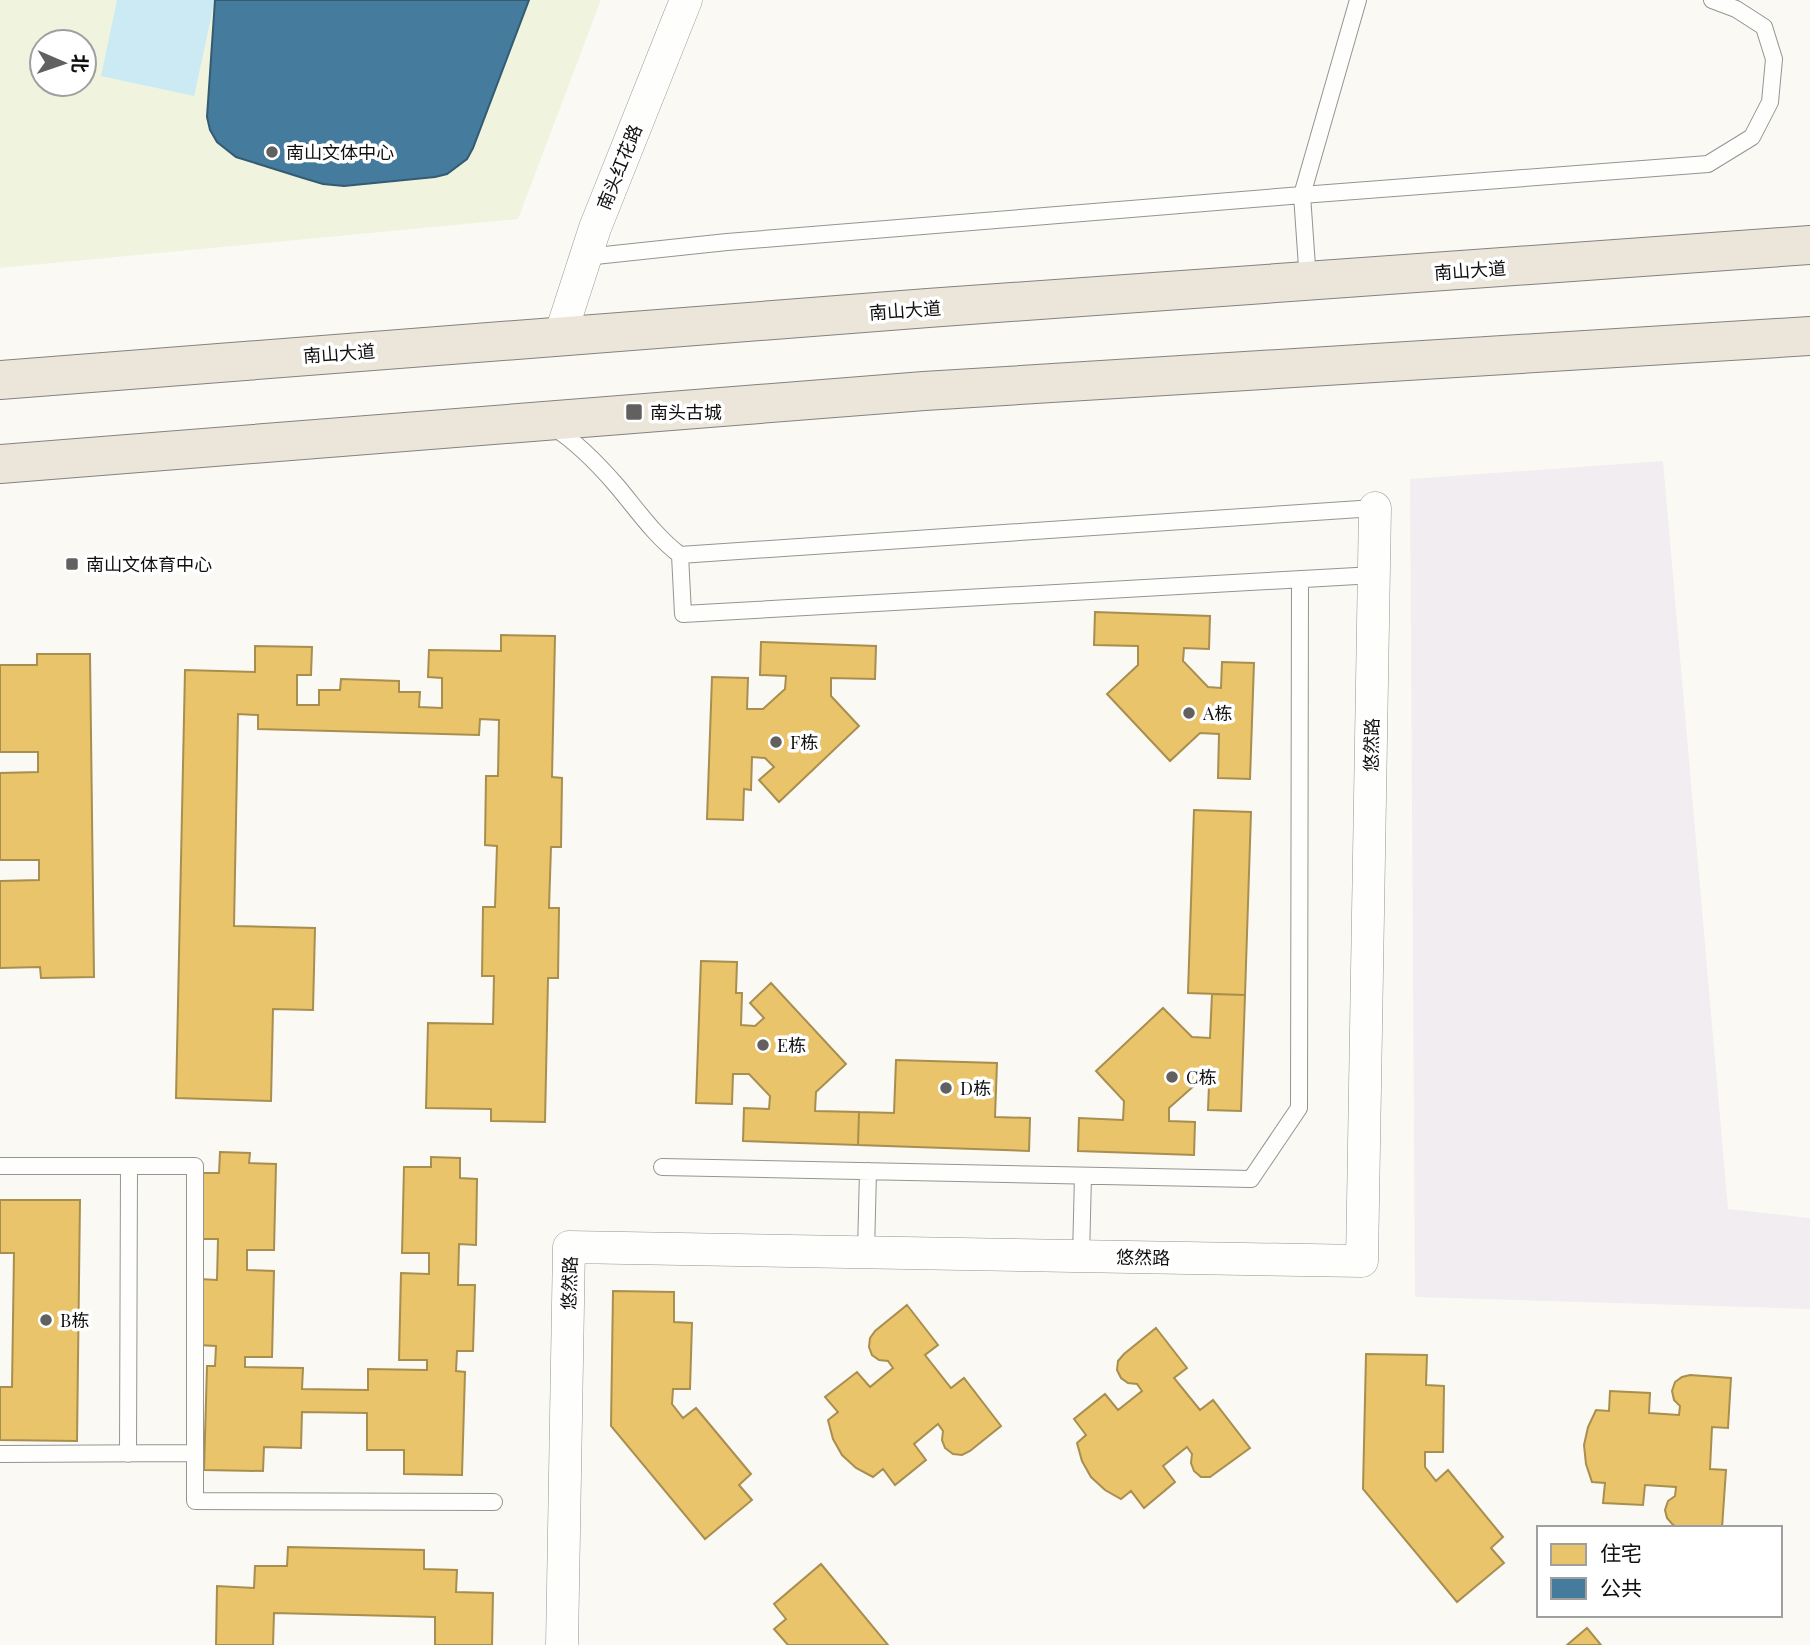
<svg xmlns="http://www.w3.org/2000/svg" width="1810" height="1645" font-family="'Playfair Display','Noto Sans SC',serif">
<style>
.industrial{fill:#f2edf0}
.pitch{fill:#f0f4df;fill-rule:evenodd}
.water{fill:#cbeaf4}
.homes{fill:#e9c46a;stroke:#a88e4f;stroke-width:2}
.public{fill:#457b9d;stroke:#355b72;stroke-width:2}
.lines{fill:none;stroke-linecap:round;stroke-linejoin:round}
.service-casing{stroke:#959492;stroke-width:18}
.minor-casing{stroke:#959492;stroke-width:33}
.primary-casing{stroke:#83827f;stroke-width:40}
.service{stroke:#fefefd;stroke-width:16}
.minor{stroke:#fefefd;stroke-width:32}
.primary{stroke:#ebe5da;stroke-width:38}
.poi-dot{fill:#62615f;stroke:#fff;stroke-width:2.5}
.labels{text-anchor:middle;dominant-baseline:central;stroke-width:7;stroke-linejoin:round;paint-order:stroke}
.poi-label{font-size:18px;fill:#0f0f0f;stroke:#fff;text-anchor:start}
.street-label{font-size:18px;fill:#0f0f0f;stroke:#fff}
</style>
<rect width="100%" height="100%" fill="#fbf9f4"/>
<path class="industrial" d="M1663,461L1728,1209L1810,1218V1309L1415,1297L1410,479Z"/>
<path class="pitch" d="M0,0H601L518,219L0,268ZM42,42H84V84H42Z"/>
<path class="water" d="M117,0H215L194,96L101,76Z"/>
<path class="homes" d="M1095,612L1210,616L1209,649L1184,648L1183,661L1208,687L1221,688L1222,662L1254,663L1250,779L1218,778L1219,734L1200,733L1170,761L1107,694L1138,665V646L1094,645Z
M501,635L555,636L552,777L562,778L561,847H551L549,908H559L558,978H548L545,1122L491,1121V1109L426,1108L428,1023L493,1024L494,976H482L483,907H495L497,846L485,845L486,776H498L499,720L480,719L479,735L258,729V715L238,714L234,926L315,928L313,1010L273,1009L271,1101L176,1098L185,670L255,672V646L312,647L311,675H297V705H319V690H340L341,679L399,681V692H420L419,707L442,708V678L428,677L429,650L501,651Z
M761,642L876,646L875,679L831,678V696L859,726L779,802L759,780L774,767L765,758L752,757L751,790L744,789L743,820L707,819L712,677L748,678L747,709H763L785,689L786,676L760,675Z
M37,654H90L94,977L41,978L40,967L0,968V881L39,880V860H0V773L38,772V752H0V665H37Z
M1194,810L1251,812L1245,995L1188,993Z
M701,961L737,962L736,993H742L741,1025L755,1026L764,1018L750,1003L771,983L846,1064L816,1092L815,1111L859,1112L858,1145L743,1141L744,1108L769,1109L770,1096L749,1074H733L732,1104L696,1103Z
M1212,994L1245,995L1241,1111L1208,1110L1209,1085L1196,1084L1169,1108V1121L1195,1122L1194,1155L1078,1151L1079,1118L1123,1120L1124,1101L1096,1071L1163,1008L1192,1037L1210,1038Z
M896,1060L997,1063L995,1117L1030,1118L1029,1151L858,1145L859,1112L894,1113Z
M220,1152L250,1153L249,1163L276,1164L274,1250H247V1270L274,1271L272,1357H245V1367L303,1368L302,1389L368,1390V1369L427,1370V1360H399L401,1273L429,1274V1253H402L404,1167H431V1157L460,1158V1178L477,1179L476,1245L459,1244L458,1285H475L473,1351H457L456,1371L465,1372L462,1475L404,1474V1450H367V1413L302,1412L301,1448L264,1447L263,1471L204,1470L207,1366H215L216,1346L198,1345L200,1279L217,1280L218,1239H201L202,1173H219Z
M0,1200H80L77,1441L0,1440V1387H12L14,1253H0Z
M613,1291L674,1292V1322L692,1323L690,1389H673L672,1404L683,1418L696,1408L751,1474L739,1485L752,1500L705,1539L611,1426Z
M907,1305L938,1345L925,1355L951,1388L964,1378L1001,1426L970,1451L962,1455L953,1454L945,1448L942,1440L943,1431L938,1424L914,1444L926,1460L895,1485L883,1469L873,1477L856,1468L842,1455L833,1439L828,1420L838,1412L825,1397L857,1372L870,1387L893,1368L888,1361L879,1360L872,1355L869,1347L870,1338L875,1331Z
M1156,1328L1187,1368L1174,1378L1200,1410L1213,1400L1250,1448L1210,1477H1201L1194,1471L1191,1463L1192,1454L1187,1447L1163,1466L1175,1482L1144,1508L1131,1491L1121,1499L1105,1490L1091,1477L1082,1461L1077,1443L1086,1435L1074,1419L1105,1394L1118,1410L1142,1391L1137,1384L1128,1383L1121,1378L1117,1370L1118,1361L1124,1354Z
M1366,1354L1427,1355L1426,1385L1444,1386L1443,1452H1425V1467L1436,1481L1448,1470L1503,1537L1491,1548L1504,1563L1457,1602L1363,1489Z
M1690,1375L1731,1378L1728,1428L1712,1427L1710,1469L1726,1470L1722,1528H1681L1673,1525L1667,1518L1665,1510L1668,1501L1675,1496L1676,1487L1645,1485L1643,1505L1603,1503L1605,1483L1592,1482L1586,1464L1584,1445L1588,1427L1596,1410L1609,1411L1610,1391L1650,1393L1649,1413L1679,1415L1680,1406L1674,1400L1672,1391L1675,1382L1682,1377Z
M288,1547L424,1550V1569L457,1570L456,1592L493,1593L492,1645H435V1617L274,1613L273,1645H216L217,1586L254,1588L255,1566H287Z
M821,1564L888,1645H788L774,1629L786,1619L774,1604Z
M1587,1628L1601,1645H1567Z"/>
<path class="public" d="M215,0H529L473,148L467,159L447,174L435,177L344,186L323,184L303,178L236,157L217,142L210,130L207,117Z"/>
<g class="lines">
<defs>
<path id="service" d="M1358,0L1302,195L1708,164L1752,137L1770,102L1774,59L1764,27L1736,9L1712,0
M586,257L727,242L1302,195L1308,281
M553,427C578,443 598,464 617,486C638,511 655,536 680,555L1375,508
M680,555L683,614L1374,575
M0,1166H195V1501L494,1502
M662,1167L1251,1179L1299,1108L1300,579
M866,1252L868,1171
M1081,1256L1083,1176
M0,1454L195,1453
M128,1454L129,1166"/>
<path id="minor" d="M560,336L595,228L686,0
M562,1645L569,1247L1362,1261L1375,508"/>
<path id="primary" d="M0,380L928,308L1810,245
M0,464L924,391L1810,336"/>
</defs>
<use href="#service" class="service-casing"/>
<use href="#minor" class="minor-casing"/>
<use href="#primary" class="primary-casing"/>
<use href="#service" class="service"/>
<use href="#minor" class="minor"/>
<use href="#primary" class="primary"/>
</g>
<g class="poi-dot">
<circle cx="272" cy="152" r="7"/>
<rect x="625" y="403" width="18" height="18" rx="3.5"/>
<rect x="65" y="557" width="14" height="14" rx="3.5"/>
<circle cx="1189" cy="713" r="7"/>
<circle cx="776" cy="742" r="7"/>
<circle cx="763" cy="1045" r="7"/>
<circle cx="1172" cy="1077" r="7"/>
<circle cx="946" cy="1088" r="7"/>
<circle cx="46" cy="1320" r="7"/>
</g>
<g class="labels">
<g class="poi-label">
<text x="286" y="152">南山文体中心</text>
<text x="650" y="412">南头古城</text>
<text x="86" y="564">南山文体育中心</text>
<text x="1203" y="713">A栋</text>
<text x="790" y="742">F栋</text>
<text x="777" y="1045">E栋</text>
<text x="1186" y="1077">C栋</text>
<text x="960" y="1088">D栋</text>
<text x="60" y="1320">B栋</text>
</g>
<g class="street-label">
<text transform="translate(619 167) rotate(-68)">南头红花路</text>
<text transform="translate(1470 270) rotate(-4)">南山大道</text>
<text transform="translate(905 310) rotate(-4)">南山大道</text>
<text transform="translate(339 353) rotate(-4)">南山大道</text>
<text transform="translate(1371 745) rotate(-89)">悠然路</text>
<text transform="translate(1143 1257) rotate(1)">悠然路</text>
<text transform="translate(569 1283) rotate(-88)">悠然路</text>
</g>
</g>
<rect x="1537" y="1526" width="245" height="91" fill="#ffffff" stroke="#9f9f9f" stroke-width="2"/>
<rect x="1551" y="1544" width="35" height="21" fill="#e9c46a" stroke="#9f9f9f" stroke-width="2"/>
<text x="1600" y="1561" font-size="21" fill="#0f0f0f">住宅</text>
<rect x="1551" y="1578" width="35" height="21" fill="#457b9d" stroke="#9f9f9f" stroke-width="2"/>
<text x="1600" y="1596" font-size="21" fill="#0f0f0f">公共</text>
<g transform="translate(63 63) rotate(92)"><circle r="33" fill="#ffffff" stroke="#9f9f9f" stroke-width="2"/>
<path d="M0-5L12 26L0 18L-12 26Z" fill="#62615f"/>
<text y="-10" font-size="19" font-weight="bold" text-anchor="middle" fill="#0f0f0f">北</text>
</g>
</svg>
